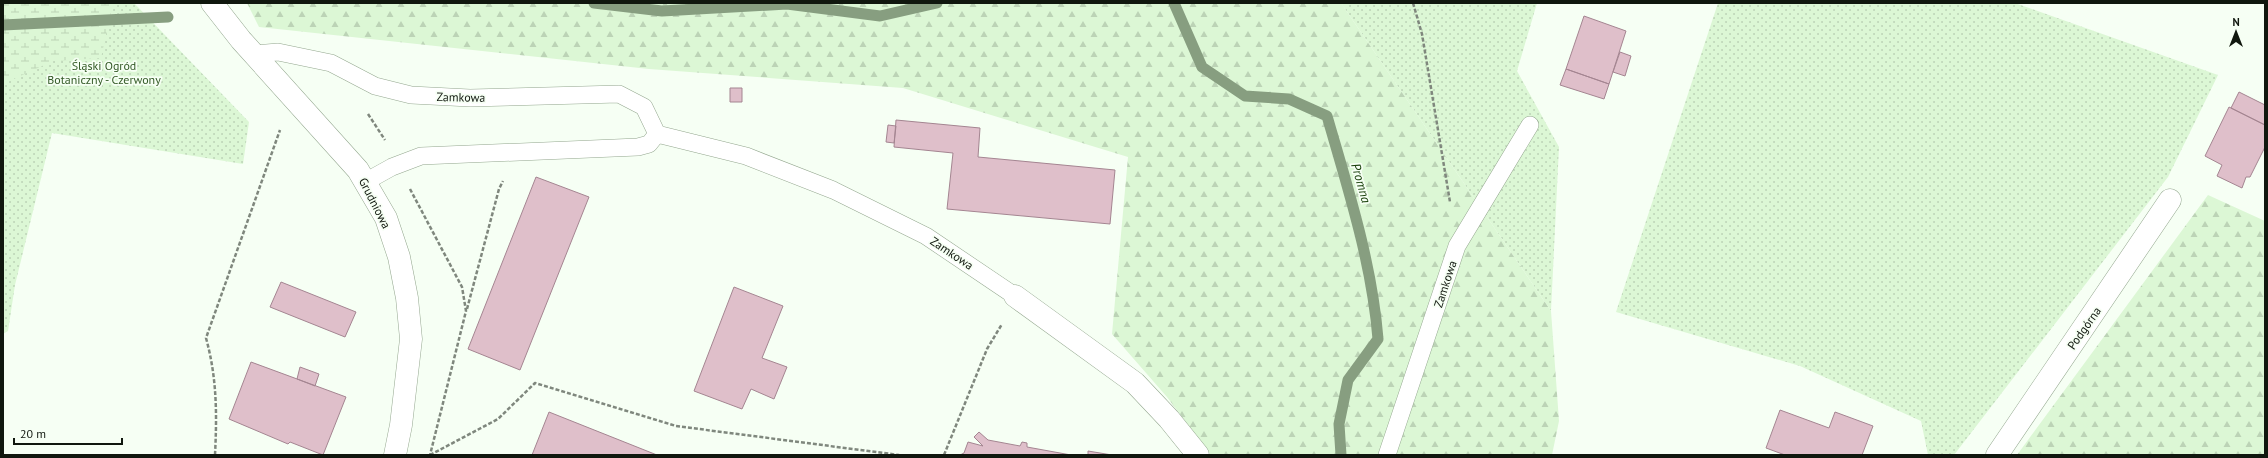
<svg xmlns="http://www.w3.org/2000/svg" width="2268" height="458" font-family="'PT Sans',sans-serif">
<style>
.grass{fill:url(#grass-dots)}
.forest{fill:url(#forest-firs)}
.wetland{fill:url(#wetland-marsh)}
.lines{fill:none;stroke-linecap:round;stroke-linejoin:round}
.stream{stroke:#879e80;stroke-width:11}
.building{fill:#dfbfca;stroke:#a48591}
.service-casing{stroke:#94a78f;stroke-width:18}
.pedestrian-casing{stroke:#94a78f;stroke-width:23}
.minor-casing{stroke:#94a78f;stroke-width:23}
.tertiary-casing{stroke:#94a78f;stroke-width:23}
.path{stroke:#7f877d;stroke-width:2.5;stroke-dasharray:4 2;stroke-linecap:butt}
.service{stroke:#fff;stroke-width:17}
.pedestrian{stroke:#fff;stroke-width:22}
.minor{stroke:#fff;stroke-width:22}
.tertiary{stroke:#fff;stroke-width:22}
.labels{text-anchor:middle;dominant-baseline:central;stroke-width:3.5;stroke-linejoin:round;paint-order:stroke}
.park-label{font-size:12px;fill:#325925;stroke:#f6fff4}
.street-label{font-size:12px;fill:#10170e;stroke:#f6fff4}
.water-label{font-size:13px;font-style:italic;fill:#1c430e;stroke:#f6fff4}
</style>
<defs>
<pattern id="grass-dots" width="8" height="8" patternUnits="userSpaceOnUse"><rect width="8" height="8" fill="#dcf7d5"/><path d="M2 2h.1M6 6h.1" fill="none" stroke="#bcd3b6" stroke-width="1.8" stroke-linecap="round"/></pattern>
<pattern id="forest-firs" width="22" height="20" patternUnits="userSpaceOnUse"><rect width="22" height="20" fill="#dcf7d5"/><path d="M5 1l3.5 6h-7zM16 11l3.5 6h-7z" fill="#bcd3b6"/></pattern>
<pattern id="wetland-marsh" width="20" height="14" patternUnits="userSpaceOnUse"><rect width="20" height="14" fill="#dcf7d5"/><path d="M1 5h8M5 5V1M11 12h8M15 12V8" fill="none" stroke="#bcd3b6"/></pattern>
</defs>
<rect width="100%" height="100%" fill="#f6fff4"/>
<path class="grass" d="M3,3H134L249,122L243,164L52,133L15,285L8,331L3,334Z
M1341,3H1537L1517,71L1559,147L1551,311Z
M1718,3H2015L2218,75L2168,177L1954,455H1928L1921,421L1800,366L1616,312Z"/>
<path class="forest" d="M247,3H1341L1551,311L1559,421L1552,455H1211L1167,397L1112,334L1128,157L903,88L649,69L259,27Z
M2208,195L2265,221V455H2017Z"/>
<path class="wetland" d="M3,3H110L112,7L101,58L53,61L3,84Z"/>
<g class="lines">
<path class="stream" d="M594,3L662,11L787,4L880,16L937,3
M1174,3L1202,67L1245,96L1289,99L1327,116C1348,189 1372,263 1378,339L1348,380L1339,424L1341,455
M3,25L168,17"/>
</g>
<path class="building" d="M1584,16L1626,31L1609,84L1566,69Z
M1620,52L1631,56L1625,76L1613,72Z
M1566,69L1609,84L1604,99L1560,85Z
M730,88H742V102H730Z
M2239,92L2265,105V125L2231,108Z
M2229,107L2265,125V147L2250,177H2246L2242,188L2217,176L2222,165L2205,156Z
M896,120L980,128L978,157L1115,170L1110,224L947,209L953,153L894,147Z
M888,125L896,126L894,143L886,142Z
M536,177L589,197L520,370L468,349Z
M281,282L356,312L345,337L270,307Z
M734,287L783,306L762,358L787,367L774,399L751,389L742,409L694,391Z
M251,362L346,397L323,455L290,442L288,444L229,419Z
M300,367L319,374L315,386L297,379Z
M1780,410L1829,428L1835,412L1873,426L1862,455H1785L1766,448Z
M549,412L657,455H532Z
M979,432L988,440L1020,446L1022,442L1027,443V447L1071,455H960L964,453L968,442L983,446L974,437Z
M1088,451L1112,455H1088Z"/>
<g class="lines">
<defs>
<path id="service" d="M253,54L278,52L331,63L375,86L411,95L470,98L619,94L644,107L657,134L746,156L833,190L926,236L1015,296
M365,182L392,167L421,156L638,147L649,144L657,134
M1387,455L1457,246L1530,125"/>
<path id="pedestrian" d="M1015,296L1135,383L1169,419L1198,455"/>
<path id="minor" d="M1997,455L2170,200"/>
<path id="tertiary" d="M212,3L241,40L358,170L386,218L399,257L407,298L411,339L401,425L395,455"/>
</defs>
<use href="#service" class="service-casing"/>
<use href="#pedestrian" class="pedestrian-casing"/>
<use href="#minor" class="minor-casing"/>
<use href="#tertiary" class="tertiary-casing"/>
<path class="path" d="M1413,3L1422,34L1450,202
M368,114L385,140
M410,189L462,287L466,311L430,455
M467,309L499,189L503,181
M215,455C217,414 217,378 206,338L280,130
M430,455L498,419L535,383L676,426L899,455
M944,455L987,349L1002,324"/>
<use href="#service" class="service"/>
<use href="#pedestrian" class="pedestrian"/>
<use href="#minor" class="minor"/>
<use href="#tertiary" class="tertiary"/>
</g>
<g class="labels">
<g class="park-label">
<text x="104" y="65">Śląski Ogród<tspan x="104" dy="14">Botaniczny - Czerwony</tspan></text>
</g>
<g class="street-label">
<text transform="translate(461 97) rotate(1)">Zamkowa</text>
<text transform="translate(375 203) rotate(63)">Grudniowa</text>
<text transform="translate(952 253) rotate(34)">Zamkowa</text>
<text transform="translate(1445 284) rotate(-72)">Zamkowa</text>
<text transform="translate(2084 328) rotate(-55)">Podgórna</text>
</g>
<g class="water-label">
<text transform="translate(1361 183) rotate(74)">Promna</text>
</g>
</g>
<rect width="2268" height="458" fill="none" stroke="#10170e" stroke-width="8"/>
<g transform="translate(2236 32)" stroke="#f6fff4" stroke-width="3" paint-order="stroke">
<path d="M0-3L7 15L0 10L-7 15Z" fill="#10170e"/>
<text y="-6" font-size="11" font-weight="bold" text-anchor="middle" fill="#10170e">N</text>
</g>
<path d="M14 438v6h108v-6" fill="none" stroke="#10170e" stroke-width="2"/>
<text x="20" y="438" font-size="12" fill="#10170e" stroke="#f6fff4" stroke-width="3" paint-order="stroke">20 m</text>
</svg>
